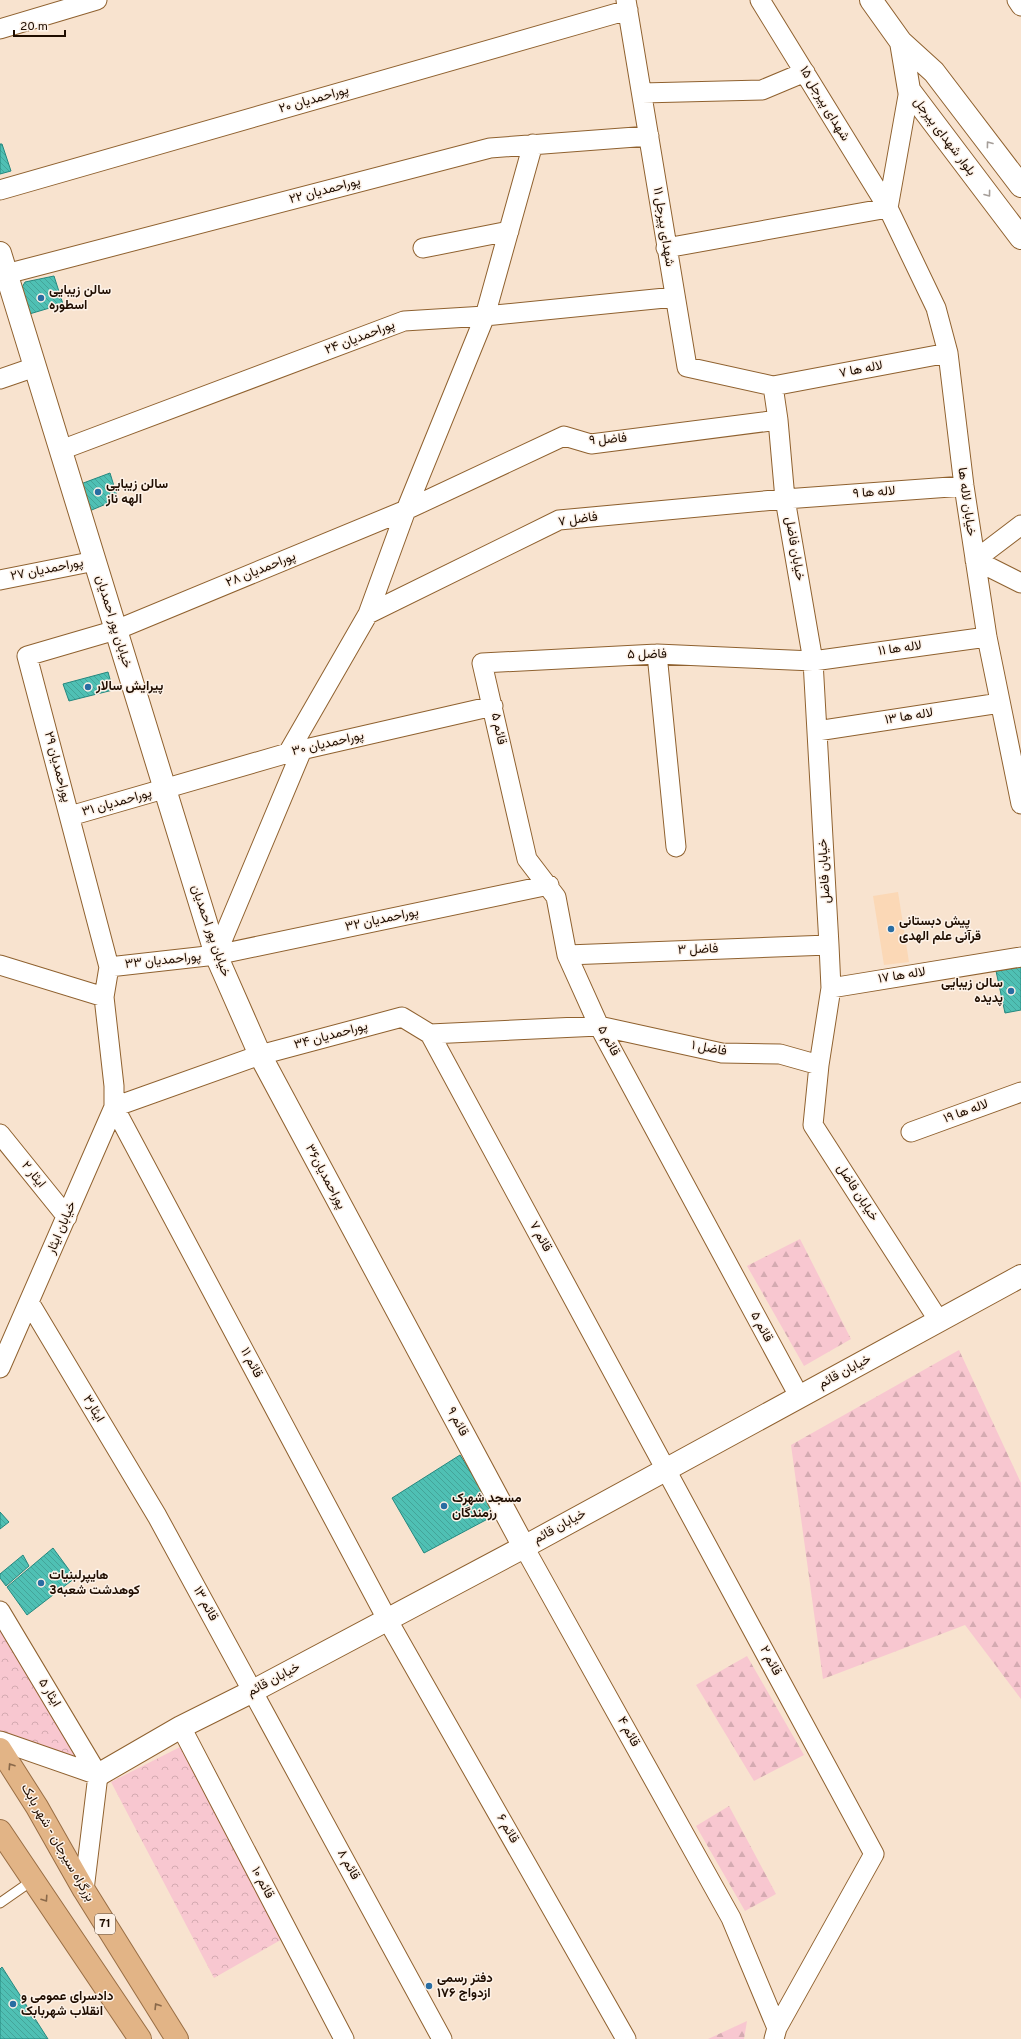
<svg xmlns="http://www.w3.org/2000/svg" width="1021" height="2039" font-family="Overpass,Vazirmatn,sans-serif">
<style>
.built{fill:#fbd8b6}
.forest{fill:url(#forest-firs)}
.park{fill:url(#park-crowns)}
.building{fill:url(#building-back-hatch);stroke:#25887f}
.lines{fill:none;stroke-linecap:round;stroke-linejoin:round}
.service-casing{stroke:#8f612f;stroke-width:11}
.minor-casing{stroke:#8f612f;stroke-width:21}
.tertiary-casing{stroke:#8f612f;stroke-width:24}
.secondary-casing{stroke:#8f612f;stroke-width:24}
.trunk-casing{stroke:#996e44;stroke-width:24}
.service{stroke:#fff;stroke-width:9}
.minor{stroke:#fff;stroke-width:19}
.tertiary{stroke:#fff;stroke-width:22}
.secondary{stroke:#fff;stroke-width:22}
.trunk{stroke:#e2b486;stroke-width:22}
.oneway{stroke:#a59e99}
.oneway2{stroke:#8a694a}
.poi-dot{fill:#296da2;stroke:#fdf2e8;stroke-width:1.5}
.labels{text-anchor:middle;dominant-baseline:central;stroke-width:3;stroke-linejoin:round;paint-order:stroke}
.shield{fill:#fdf2e8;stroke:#625246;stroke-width:1}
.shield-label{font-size:12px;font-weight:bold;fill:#1f0d00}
.street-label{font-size:13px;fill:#1f0d00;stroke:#fdf2e8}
.poi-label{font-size:13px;font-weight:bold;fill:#1f0d00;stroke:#fdf2e8;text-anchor:start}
</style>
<defs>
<pattern id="forest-firs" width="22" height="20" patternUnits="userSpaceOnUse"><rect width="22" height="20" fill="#f8c7d0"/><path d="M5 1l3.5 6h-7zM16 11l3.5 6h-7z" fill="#d4aab1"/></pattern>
<pattern id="park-crowns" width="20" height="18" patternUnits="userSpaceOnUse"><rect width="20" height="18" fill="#f8c7d0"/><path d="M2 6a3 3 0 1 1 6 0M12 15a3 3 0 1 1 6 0" fill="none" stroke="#d4aab1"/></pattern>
<pattern id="building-back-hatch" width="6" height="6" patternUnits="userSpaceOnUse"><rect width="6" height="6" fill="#4fc0b4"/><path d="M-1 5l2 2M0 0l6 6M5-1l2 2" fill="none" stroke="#44a499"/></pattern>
</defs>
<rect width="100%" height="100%" fill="#f8e3cf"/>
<path class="built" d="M898,892L909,962L884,965L873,896Z"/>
<path class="forest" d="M800,1239L851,1339L804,1366L747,1266Z
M959,1350L1021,1483V1699L965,1625L823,1679L791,1445Z
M747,1656L804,1755L754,1781L696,1685Z
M729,1806L776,1894L745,1911L696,1826Z
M747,2021L744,2039H708Z"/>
<path class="park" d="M0,1624L82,1764L0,1735Z
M184,1745L284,1938L214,1978L111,1782Z"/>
<path class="building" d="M0,144H2L11,171L0,174Z
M54,276L63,304L26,315L20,291L25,282Z
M110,473L118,499L87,512L78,485Z
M108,672L113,690L69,701L63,684Z
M1021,966V1010L1005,1013L996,971Z
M460,1455L497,1514L424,1553L392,1498Z
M0,1512L9,1522L0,1529Z
M53,1548L75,1578L27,1615L7,1587Z
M23,1555L29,1566L6,1586L0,1578V1574Z
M2,1967L48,2039H0V1969Z"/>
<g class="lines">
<defs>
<path id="service" d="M0,1903L33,1880"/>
<path id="minor" d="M626,0L687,367L773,386L948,353
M760,0L888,208L936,308L948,353L964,486L987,637L1021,804
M1017,0L1021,6
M0,29L97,0
M642,93L762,90L805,72
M0,190L628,10
M888,208L909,90
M423,248L509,231
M666,248L888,208
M6,274L490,148L649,136
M0,379L35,367
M773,386L778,420L785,499L813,661L829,945L831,988L819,1065L813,1125L939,1321
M61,450L404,321L485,316L675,297
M1021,525L975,560L1021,583
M0,580L95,561
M368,614L559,520L785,499L964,486
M657,654L676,847
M817,731L1000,703
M288,753L368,614L406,510L485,316L533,144
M70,816L288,753L493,706
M216,955L302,750
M567,955L829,945
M0,965L104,997
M109,967L216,955L549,885
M831,988L1021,957
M430,1034L599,1026L722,1053L780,1054L819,1065
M911,1132L1021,1092
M0,1134L67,1217
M29,1302L157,1516L442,2039
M0,1368L114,1107V1086L104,997L109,967L27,656L116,630L406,510L564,436L591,444L778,420
M799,1396L599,1026L567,955L556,897L527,859L482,663L657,654L813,661L987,637
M524,1547L731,1918L777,2028
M0,1611L98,1775
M181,1727L344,2039
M0,1741L98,1775
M84,1890L98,1775
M626,2039L387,1619L114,1107L260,1055L402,1017L430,1034L874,1854L777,2028L774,2039"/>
<path id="tertiary" d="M0,253L216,955L260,1055L524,1547
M98,1775L181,1727L253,1691L524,1547L1021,1276"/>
<path id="secondary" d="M871,0L901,42L934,72L1021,186
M901,42L909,90L1021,238"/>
<path id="trunk" d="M0,1749L37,1807L84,1890L177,2039
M0,1831L140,2039"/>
</defs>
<use href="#service" class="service-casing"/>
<use href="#minor" class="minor-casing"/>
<use href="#tertiary" class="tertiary-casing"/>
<use href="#secondary" class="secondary-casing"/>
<use href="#trunk" class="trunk-casing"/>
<use href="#service" class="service"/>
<use href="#minor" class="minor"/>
<use href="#tertiary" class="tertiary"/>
<use href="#secondary" class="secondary"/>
<use href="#trunk" class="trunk"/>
</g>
<defs><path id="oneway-chevron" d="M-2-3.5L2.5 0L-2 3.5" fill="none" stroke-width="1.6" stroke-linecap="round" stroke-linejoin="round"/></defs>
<g class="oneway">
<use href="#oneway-chevron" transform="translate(989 144) rotate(-127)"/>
<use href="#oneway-chevron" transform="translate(988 194) rotate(53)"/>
</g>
<g class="oneway2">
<use href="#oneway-chevron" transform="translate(11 1766) rotate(-123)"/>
<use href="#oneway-chevron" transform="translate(45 1899) rotate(56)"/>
<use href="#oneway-chevron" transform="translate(157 2006) rotate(-122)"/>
</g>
<g class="poi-dot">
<circle cx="41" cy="298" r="4"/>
<circle cx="98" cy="492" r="4"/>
<circle cx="88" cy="687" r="4"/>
<circle cx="891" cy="929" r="4"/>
<circle cx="1011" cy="991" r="4"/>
<circle cx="444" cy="1506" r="4"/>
<circle cx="41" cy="1583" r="4"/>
<circle cx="429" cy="1986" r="4"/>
<circle cx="13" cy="2004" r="4"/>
</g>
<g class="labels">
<rect class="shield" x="95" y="1914" width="20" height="20" rx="3"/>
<g class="shield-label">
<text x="105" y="1924">71</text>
</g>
<g class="street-label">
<text transform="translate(314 100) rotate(-16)">پوراحمدیان ۲۰</text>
<text transform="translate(824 104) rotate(59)">شهدای پیرجل ۱۵</text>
<text transform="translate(944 137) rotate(53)">بلوار شهدای پیرجل</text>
<text transform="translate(325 191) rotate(-15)">پوراحمدیان ۲۲</text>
<text transform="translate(663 227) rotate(81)">شهدای پیرجل ۱۱</text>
<text transform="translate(360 338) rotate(-21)">پوراحمدیان ۲۴</text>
<text transform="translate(861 370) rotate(-11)">لاله ها ۷</text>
<text transform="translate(608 440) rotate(-4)">فاضل ۹</text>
<text transform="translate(874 493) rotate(-4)">لاله ها ۹</text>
<text transform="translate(966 502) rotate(82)">خیابان لاله ها</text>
<text transform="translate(578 520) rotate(-8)">فاضل ۷</text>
<text transform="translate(794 549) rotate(80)">خیابان فاضل</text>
<text transform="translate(47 570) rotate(-11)">پوراحمدیان ۲۷</text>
<text transform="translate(261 570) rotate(-22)">پوراحمدیان ۲۸</text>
<text transform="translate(113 622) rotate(73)">خیابان پور احمدیان</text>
<text transform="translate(900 649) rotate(-8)">لاله ها ۱۱</text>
<text transform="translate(647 655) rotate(-1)">فاضل ۵</text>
<text transform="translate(909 717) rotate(-9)">لاله ها ۱۳</text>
<text transform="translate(498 729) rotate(78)">قائم ۵</text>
<text transform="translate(328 744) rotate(-13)">پوراحمدیان ۳۰</text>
<text transform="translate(57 767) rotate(75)">پوراحمدیان ۲۹</text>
<text transform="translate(117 803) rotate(-16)">پوراحمدیان ۳۱</text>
<text transform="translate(825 871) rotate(-93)">خیابان فاضل</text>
<text transform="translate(382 920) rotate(-12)">پوراحمدیان ۳۲</text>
<text transform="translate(210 931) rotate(71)">خیابان پور احمدیان</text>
<text transform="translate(698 950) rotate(-2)">فاضل ۳</text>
<text transform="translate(163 961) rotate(-6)">پوراحمدیان ۳۳</text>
<text transform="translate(902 976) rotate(-9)">لاله ها ۱۷</text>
<text transform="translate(331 1036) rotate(-15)">پوراحمدیان ۳۴</text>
<text transform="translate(608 1041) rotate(62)">قائم ۵</text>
<text transform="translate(709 1049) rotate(10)">فاضل ۱</text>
<text transform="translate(966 1112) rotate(-20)">لاله ها ۱۹</text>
<text transform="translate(33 1175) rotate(51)">ایثار ۲</text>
<text transform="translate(325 1177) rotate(62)">پوراحمدیان۳۶</text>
<text transform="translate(857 1193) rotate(57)">خیابان فاضل</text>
<text transform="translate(62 1228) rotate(-67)">خیابان ایثار</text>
<text transform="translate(540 1237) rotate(61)">قائم ۷</text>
<text transform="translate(761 1327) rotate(62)">قائم ۵</text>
<text transform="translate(251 1363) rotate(62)">قائم ۱۱</text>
<text transform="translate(845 1372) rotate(-28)">خیابان قائم</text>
<text transform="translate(93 1409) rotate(59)">ایثار۳</text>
<text transform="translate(457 1422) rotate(62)">قائم ۹</text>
<text transform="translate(560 1527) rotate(-29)">خیابان قائم</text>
<text transform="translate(205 1604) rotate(61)">قائم ۱۳</text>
<text transform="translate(770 1661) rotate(62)">قائم ۲</text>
<text transform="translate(274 1680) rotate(-28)">خیابان قائم</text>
<text transform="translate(49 1693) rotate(59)">ایثار ۵</text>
<text transform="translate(628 1732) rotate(61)">قائم ۴</text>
<text transform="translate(507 1829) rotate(60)">قائم ۶</text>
<text transform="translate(57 1843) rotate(60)">بزرگراه سیرجان - شهر بابک</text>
<text transform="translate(348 1865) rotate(61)">قائم ۸</text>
<text transform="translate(262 1883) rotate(62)">قائم ۱۰</text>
</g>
<g class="poi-label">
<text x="49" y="291">سالن زیبایی<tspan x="49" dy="15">اسطوره</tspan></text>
<text x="106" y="485">سالن زیبایی<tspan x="106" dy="15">الهه ناز</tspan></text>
<text x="96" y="687">پیرایش سالار</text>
<text x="899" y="922">پیش دبستانی<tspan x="899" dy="15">قرآنی علم الهدی</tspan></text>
<text x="1003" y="984" text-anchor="end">سالن زیبایی<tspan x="1003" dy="15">پدیده</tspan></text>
<text x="452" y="1499">مسجد شهرک<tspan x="452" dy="15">رزمندگان</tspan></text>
<text x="49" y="1576">هایپرلبنیات<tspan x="49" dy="15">کوهدشت شعبه3</tspan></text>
<text x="437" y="1979">دفتر رسمی<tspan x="437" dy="15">ازدواج ۱۷۶</tspan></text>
<text x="21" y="1997">دادسرای عمومی و<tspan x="21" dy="15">انقلاب شهربابک</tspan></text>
</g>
</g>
<path d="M14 30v6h51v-6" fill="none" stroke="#1f0d00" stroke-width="2"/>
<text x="20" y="30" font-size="12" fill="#1f0d00" stroke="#fdf2e8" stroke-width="3" paint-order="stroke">20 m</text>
</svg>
